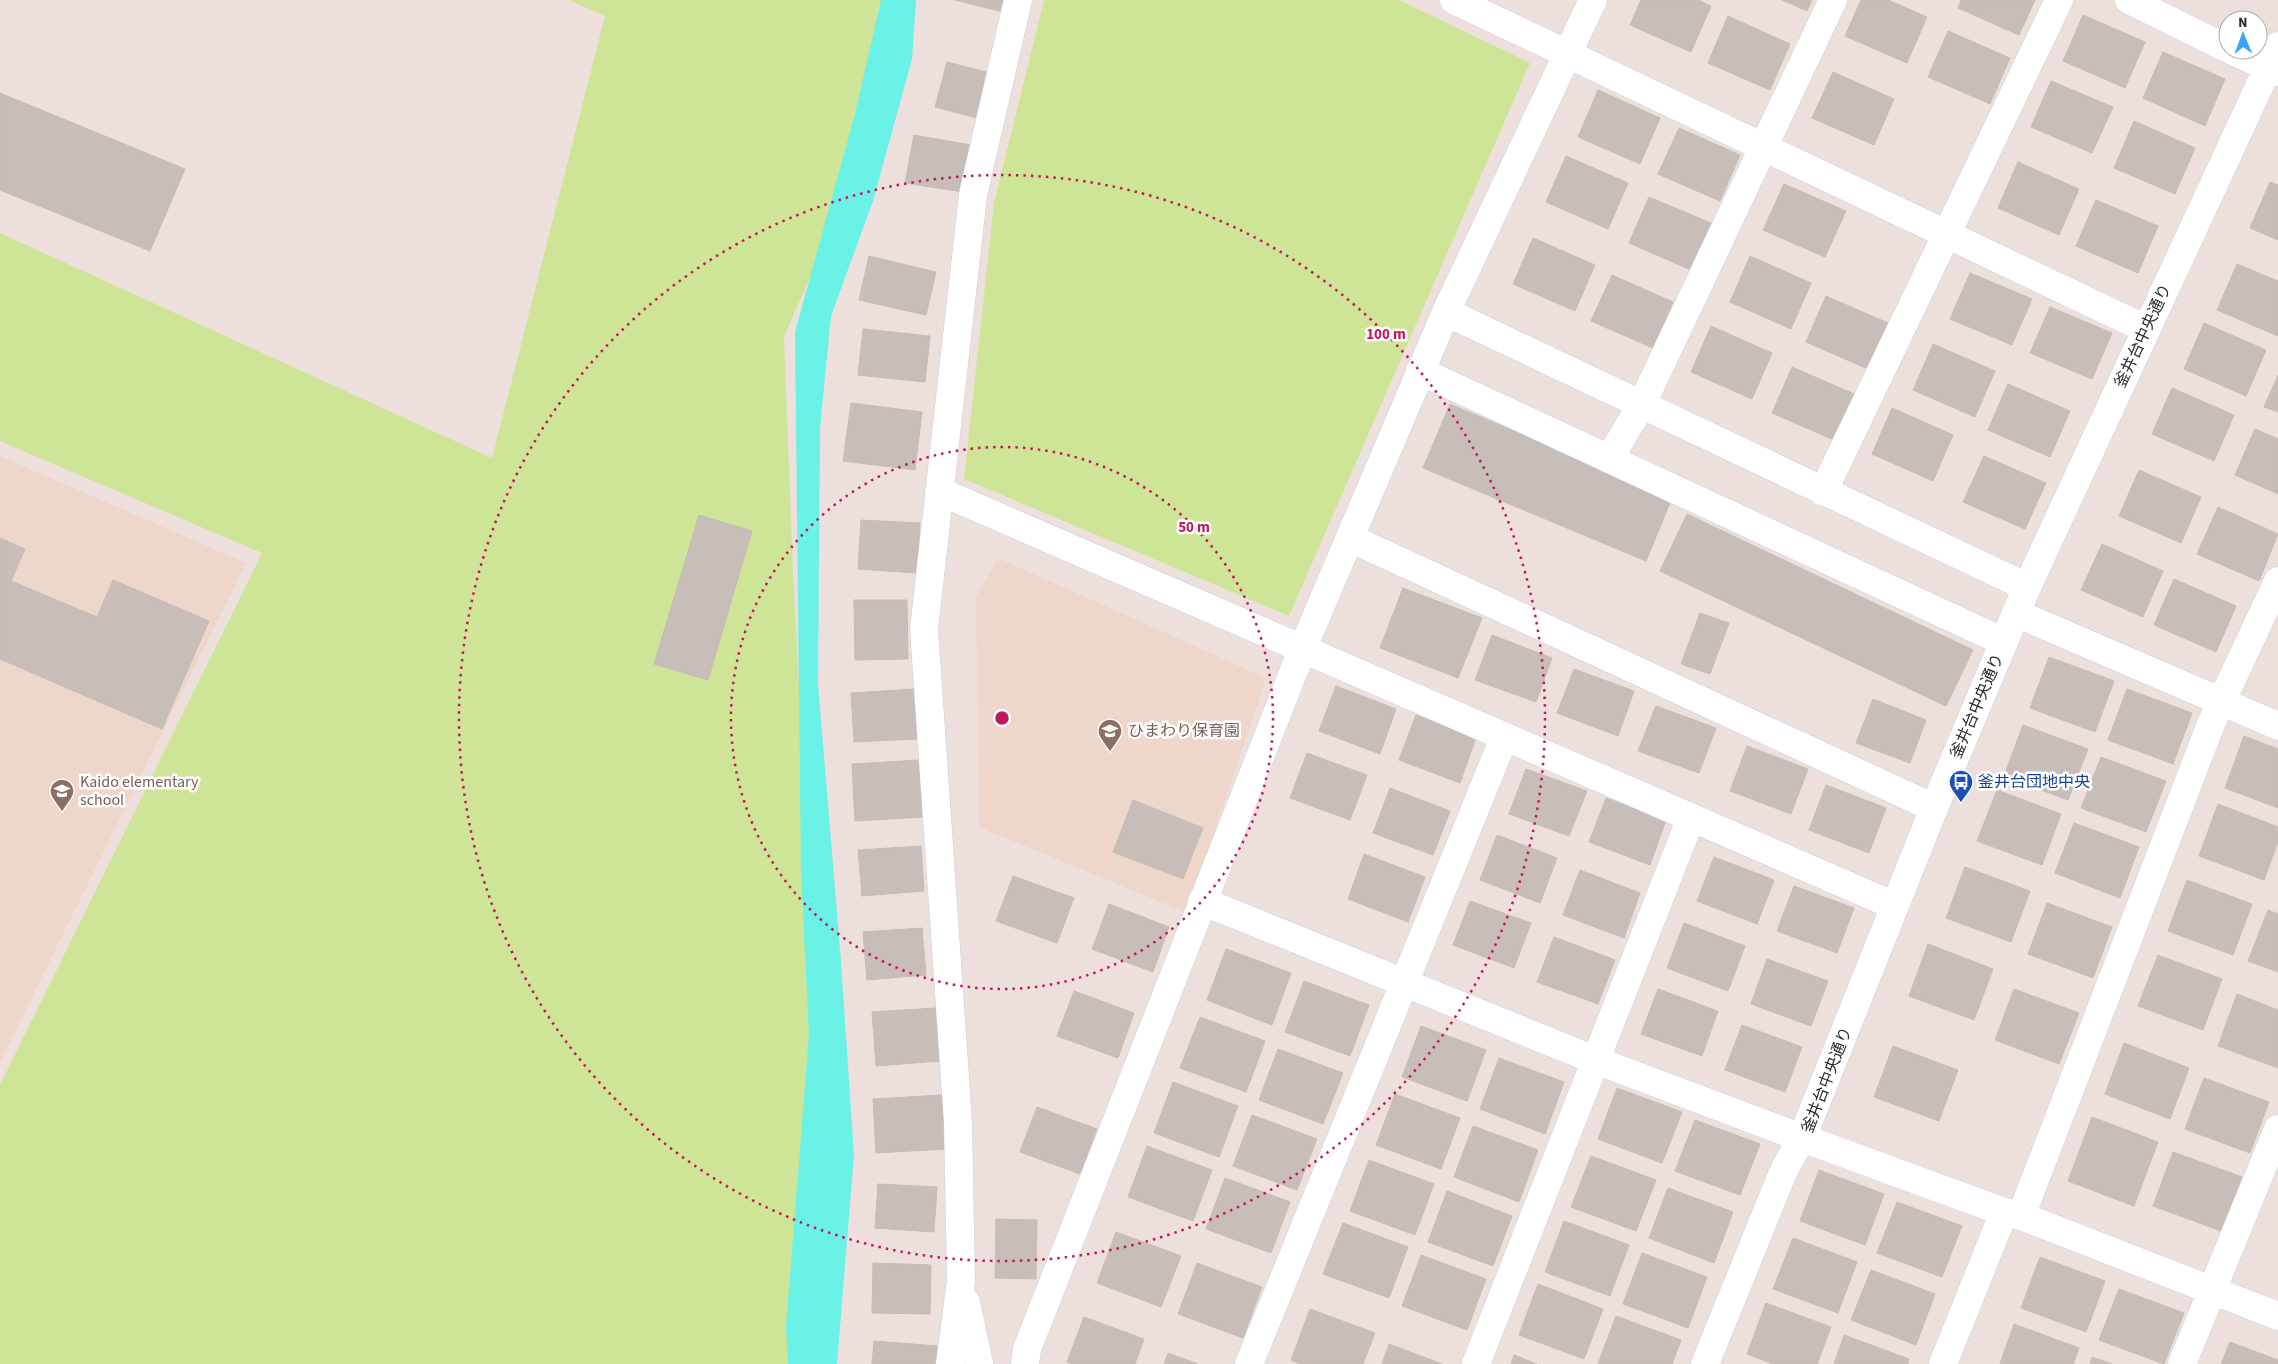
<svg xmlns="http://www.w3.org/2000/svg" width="2278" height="1364" font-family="'Source Sans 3','Noto Sans JP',sans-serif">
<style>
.education{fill:#efd6cb}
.green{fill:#cee597}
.water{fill:#6bf2e6}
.building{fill:#c7beba;stroke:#c8bbb5}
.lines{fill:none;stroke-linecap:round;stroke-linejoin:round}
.minor-casing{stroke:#c7d0d9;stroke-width:29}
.tertiary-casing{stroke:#c7d0d9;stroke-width:29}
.minor{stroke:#fff;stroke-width:28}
.tertiary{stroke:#fff;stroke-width:28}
.ring{fill:none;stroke:#c2185b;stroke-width:2.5;stroke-dasharray:2.5 5}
.labels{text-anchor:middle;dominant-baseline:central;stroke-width:5;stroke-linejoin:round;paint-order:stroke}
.street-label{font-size:16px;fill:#2a2a2a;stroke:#fff}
.education-label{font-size:16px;fill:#785e54;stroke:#fff;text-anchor:start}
.transit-label{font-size:16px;fill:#164399;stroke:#fff;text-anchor:start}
.centre{fill:#c2185b;stroke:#fff;stroke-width:2.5}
.ring-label{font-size:15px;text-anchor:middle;font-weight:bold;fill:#c2185b;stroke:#fff;stroke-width:5;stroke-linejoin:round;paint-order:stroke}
</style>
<rect width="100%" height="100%" fill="#eddfdc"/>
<path class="education" d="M0,456L246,563L0,1062Z
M998,558L1266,678L1187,913L979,827L976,597Z"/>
<path class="green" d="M569,0H891L871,136L784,337L793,574L817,1024L808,1364H0V1085L262,553L0,441V233L492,458L605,16Z
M1044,0H1399L1530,63L1289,616L964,479L994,203Z"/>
<path class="water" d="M881,0H916L912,59L873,201L831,316L820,428L818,684L841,962L854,1155L837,1364H788L786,1326L809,1035L801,873L795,332L855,114Z"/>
<path class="building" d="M955,0H1006L1003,12Z
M1641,0H1698L1711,6L1691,52L1630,25Z
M1782,0H1812L1807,11Z
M1861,0H1888L1927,17L1907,63L1845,36Z
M1961,0H2035L2019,35L1958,8Z
M2083,15L2145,42L2125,88L2063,61Z
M1728,16L1790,44L1770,90L1708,63Z
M1948,31L2010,58L1990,104L1928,77Z
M2163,52L2225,79L2205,126L2143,98Z
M947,62L994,74L981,119L935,107Z
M1833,72L1894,99L1874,145L1812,118Z
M2051,81L2113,107L2092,153L2031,127Z
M1598,90L1660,118L1640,164L1578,137Z
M0,93L185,169L150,251L0,190Z
M2134,121L2195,148L2175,194L2114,168Z
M1679,128L1740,155L1720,201L1658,174Z
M914,135L971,145L963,192L905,183Z
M1566,156L1628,183L1608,229L1546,202Z
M2018,162L2079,189L2059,235L1998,208Z
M2270,182L2278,185V240L2250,228Z
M1784,184L1846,211L1825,257L1763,230Z
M1649,197L1711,223L1691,270L1629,243Z
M2096,200L2158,226L2138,273L2076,246Z
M1533,238L1595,265L1575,311L1513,284Z
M869,256L936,272L926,315L859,300Z
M1750,256L1811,283L1791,329L1730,302Z
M2237,264L2278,281V336L2217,310Z
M1970,273L2032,299L2012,345L1950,319Z
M1612,275L1673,302L1653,348L1591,321Z
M1826,296L1888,323L1868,369L1806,342Z
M2050,307L2112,333L2092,379L2030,353Z
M2204,323L2266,350L2246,396L2184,369Z
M1711,326L1772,353L1752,399L1691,372Z
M863,329L930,336L925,382L858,375Z
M1933,344L1995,371L1975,417L1913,390Z
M1792,367L1854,394L1834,440L1772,413Z
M2278,375V412L2264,407Z
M2008,384L2070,411L2050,457L1988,430Z
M2172,388L2234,415L2214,461L2152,434Z
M851,403L922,412L915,470L843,461Z
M1450,404L1672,498L1646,561L1423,468Z
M1892,408L1953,435L1933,481L1872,454Z
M2255,429L2278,439V494L2235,475Z
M1984,456L2046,483L2025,529L1963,502Z
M2139,470L2201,497L2181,543L2119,516Z
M2218,507L2278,534L2259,581L2197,554Z
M1687,514L1973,650L1946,706L1660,571Z
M699,515L752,531L708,680L654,664Z
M861,520L920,523L917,573L858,569Z
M0,538L25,549L11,581L97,617L113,580L209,621L162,729L0,659Z
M2102,544L2163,571L2143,617L2081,590Z
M2174,579L2236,606L2216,652L2154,625Z
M1403,588L1482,618L1458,678L1380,648Z
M854,600H907L908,659L855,660Z
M1700,613L1729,623L1710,674L1681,664Z
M1492,635L1552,658L1536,702L1475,680Z
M2049,657L2114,681L2095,732L2030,708Z
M1574,669L1634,691L1618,736L1557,713Z
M1336,686L1396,709L1380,754L1319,731Z
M914,689L917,739L854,742L851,693Z
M2127,689L2192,713L2173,764L2108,740Z
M1873,699L1926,720L1910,763L1856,743Z
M1656,706L1716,728L1699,773L1638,751Z
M1416,715L1476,738L1460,783L1399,760Z
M2023,725L2088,749L2068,800L2004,776Z
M2244,736L2278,749V808L2225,788Z
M1747,746L1808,769L1791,814L1730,791Z
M1307,753L1367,775L1350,820L1290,798Z
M2101,757L2166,781L2146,832L2081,808Z
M920,760L923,817L855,821L852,764Z
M1526,769L1587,791L1569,836L1509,814Z
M1826,785L1886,808L1869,853L1809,830Z
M1390,788L1450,811L1433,855L1373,833Z
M1997,790L2061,814L2042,865L1977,841Z
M1606,798L1666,820L1650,865L1589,842Z
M1133,800L1203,828L1183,879L1113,852Z
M2218,804L2278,827V842L2264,880L2199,856Z
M2074,823L2139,847L2120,898L2055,873Z
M1497,835L1557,858L1540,903L1480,880Z
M921,846L924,891L862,896L858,850Z
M1364,854L1425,877L1408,922L1348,899Z
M1714,857L1774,880L1757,924L1697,901Z
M1965,867L2030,891L2011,942L1946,918Z
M1580,870L1640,893L1624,938L1563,915Z
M1013,876L1074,898L1057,943L996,921Z
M2187,880L2252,904L2233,955L2168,931Z
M1794,886L1854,908L1837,953L1777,931Z
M1470,901L1531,923L1514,968L1453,945Z
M2047,903L2112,927L2093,978L2028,954Z
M1109,904L1169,927L1153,972L1092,949Z
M2268,910L2278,914V972L2248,961Z
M1684,923L1745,946L1728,991L1667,968Z
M922,928L926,975L867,980L863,932Z
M1554,937L1615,960L1598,1004L1537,982Z
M1928,944L1993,969L1974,1020L1909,996Z
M1226,949L1291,973L1272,1025L1207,1000Z
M2158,955L2222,979L2203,1030L2138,1006Z
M1767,959L1828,981L1811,1026L1751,1004Z
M1304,981L1369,1005L1350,1056L1285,1032Z
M1658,989L1718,1011L1702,1056L1641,1034Z
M2014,989L2079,1013L2059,1064L1995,1040Z
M1074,991L1134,1013L1118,1058L1057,1036Z
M2237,994L2278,1010V1068L2218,1046Z
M936,1008L940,1061L876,1066L872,1012Z
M1200,1017L1265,1041L1246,1092L1180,1068Z
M1742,1025L1802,1047L1785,1092L1725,1070Z
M1421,1026L1486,1050L1467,1101L1402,1077Z
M2124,1043L2189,1068L2170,1119L2105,1094Z
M1893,1046L1958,1070L1939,1121L1874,1097Z
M1278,1049L1343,1073L1323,1124L1259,1100Z
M1499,1058L1564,1082L1545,1134L1480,1109Z
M2204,1078L2269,1102L2250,1153L2185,1129Z
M1173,1082L1238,1106L1219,1157L1154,1133Z
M1617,1088L1682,1112L1662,1163L1598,1139Z
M1395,1094L1460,1118L1441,1169L1376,1145Z
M942,1095L946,1149L876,1153L873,1099Z
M1037,1107L1097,1129L1080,1174L1020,1152Z
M1252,1115L1317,1139L1297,1190L1233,1166Z
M2092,1117L2158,1142L2134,1206L2068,1181Z
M1695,1120L1760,1144L1740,1195L1675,1171Z
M1473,1126L1538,1150L1519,1202L1454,1177Z
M1147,1146L1212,1170L1193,1221L1128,1197Z
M2173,1152L2242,1177L2221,1231L2153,1206Z
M1591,1156L1656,1180L1636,1231L1571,1207Z
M1369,1160L1434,1184L1415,1235L1350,1211Z
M1819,1170L1884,1194L1865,1245L1800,1221Z
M1225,1178L1290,1202L1271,1253L1206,1229Z
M878,1184L937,1187L934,1232L875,1228Z
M1668,1188L1733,1212L1714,1263L1649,1238Z
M1447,1191L1512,1216L1493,1266L1428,1242Z
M1897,1202L1962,1226L1942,1277L1877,1253Z
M996,1219L1037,1220L1036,1279L995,1278Z
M1564,1221L1629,1245L1610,1296L1545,1272Z
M1343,1223L1408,1247L1389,1298L1323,1274Z
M1116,1232L1181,1256L1161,1307L1097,1283Z
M1793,1238L1857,1262L1838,1313L1773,1289Z
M1642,1253L1707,1277L1688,1328L1623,1304Z
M1421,1255L1486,1279L1467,1330L1402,1306Z
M2040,1257L2105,1281L2086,1332L2021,1308Z
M873,1263L931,1265L930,1314L872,1313Z
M1197,1263L1262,1287L1243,1338L1178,1314Z
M1871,1270L1935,1294L1916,1345L1851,1320Z
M1538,1284L1603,1309L1584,1359L1519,1335Z
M2119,1289L2184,1313L2164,1364L2099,1340Z
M1766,1303L1831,1327L1817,1364H1773L1747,1354Z
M1310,1309L1375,1333L1363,1364H1300L1291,1360Z
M1616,1316L1681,1340L1672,1364H1598Z
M1084,1317L1144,1339L1135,1364H1072L1067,1362Z
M2014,1324L2079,1348L2073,1364H2000Z
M1844,1335L1909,1359L1908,1364H1834Z
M874,1341L938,1346L936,1364H872Z
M2230,1342L2278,1360V1364H2221Z
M1389,1344L1442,1364H1382Z
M1168,1353L1198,1364H1164Z
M1514,1355L1537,1364H1511Z
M2092,1357L2112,1364H2090Z"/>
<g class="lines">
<defs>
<path id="minor" d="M1454,0L2146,329
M2129,0L2228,49
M2231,50L2278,72
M1446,312L2027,587
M1420,371L2004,642
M1609,459L1642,404L1833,0
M939,491L1895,906
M1823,492L2059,0
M1350,538L1934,808
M2016,613L2278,726
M1202,901L1595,1060L1802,1138L1784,1170L1705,1364
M2004,1212L2021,1216L2278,1316
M2021,1216L2211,724L2278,581
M966,1302L979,1364
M950,1364L961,1281L958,1122L924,629L973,195L1018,0
M1025,1364L1027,1349L1302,650L1446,312L1593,0
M1249,1364L1504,738
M1476,1364L1691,818
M2182,1364L2278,1129"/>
<path id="tertiary" d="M1943,1364L2004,1212L1802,1138L1934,808L2027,587L2278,46"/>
</defs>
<use href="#minor" class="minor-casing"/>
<use href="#tertiary" class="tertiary-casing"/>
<use href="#minor" class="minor"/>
<use href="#tertiary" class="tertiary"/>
</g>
<g class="ring">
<circle cx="1002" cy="718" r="271"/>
<circle cx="1002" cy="718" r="543"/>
</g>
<defs>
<symbol id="school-pin" viewBox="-11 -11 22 30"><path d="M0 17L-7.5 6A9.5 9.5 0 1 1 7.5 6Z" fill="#8d6e63" stroke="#fff"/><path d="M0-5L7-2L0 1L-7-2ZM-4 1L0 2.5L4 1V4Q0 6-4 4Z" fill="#fff"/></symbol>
<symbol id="bus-pin" viewBox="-11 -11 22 30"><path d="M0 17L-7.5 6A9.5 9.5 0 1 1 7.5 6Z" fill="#1a4fb4" stroke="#fff"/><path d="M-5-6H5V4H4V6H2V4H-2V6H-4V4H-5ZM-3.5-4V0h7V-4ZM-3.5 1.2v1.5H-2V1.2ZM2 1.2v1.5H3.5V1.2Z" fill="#fff"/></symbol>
</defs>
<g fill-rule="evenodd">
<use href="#school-pin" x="1096" y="717" width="28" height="38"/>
<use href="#bus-pin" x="1947" y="768" width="28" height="38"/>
<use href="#school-pin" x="48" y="777" width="28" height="38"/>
</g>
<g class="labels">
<g class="street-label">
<text transform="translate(2143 336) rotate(-65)">釜井台中央通り</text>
<text transform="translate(1977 706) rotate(-67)">釜井台中央通り</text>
<text transform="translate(1827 1080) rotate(-69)">釜井台中央通り</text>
</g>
<g class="education-label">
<text x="1128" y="731">ひまわり保育園</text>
<text x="80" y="782">Kaido elementary<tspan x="80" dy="18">school</tspan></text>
</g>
<g class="transit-label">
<text x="1978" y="782">釜井台団地中央</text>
</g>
</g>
<circle cx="1002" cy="718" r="8" class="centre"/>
<g class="ring-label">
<text x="1386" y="339">100 m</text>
<text x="1194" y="532">50 m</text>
</g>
<g transform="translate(2243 35) rotate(359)"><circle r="24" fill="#ffffff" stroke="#aaaaaa"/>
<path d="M0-4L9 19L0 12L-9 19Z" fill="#37a4ff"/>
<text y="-8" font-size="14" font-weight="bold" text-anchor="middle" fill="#2a2a2a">N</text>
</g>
</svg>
